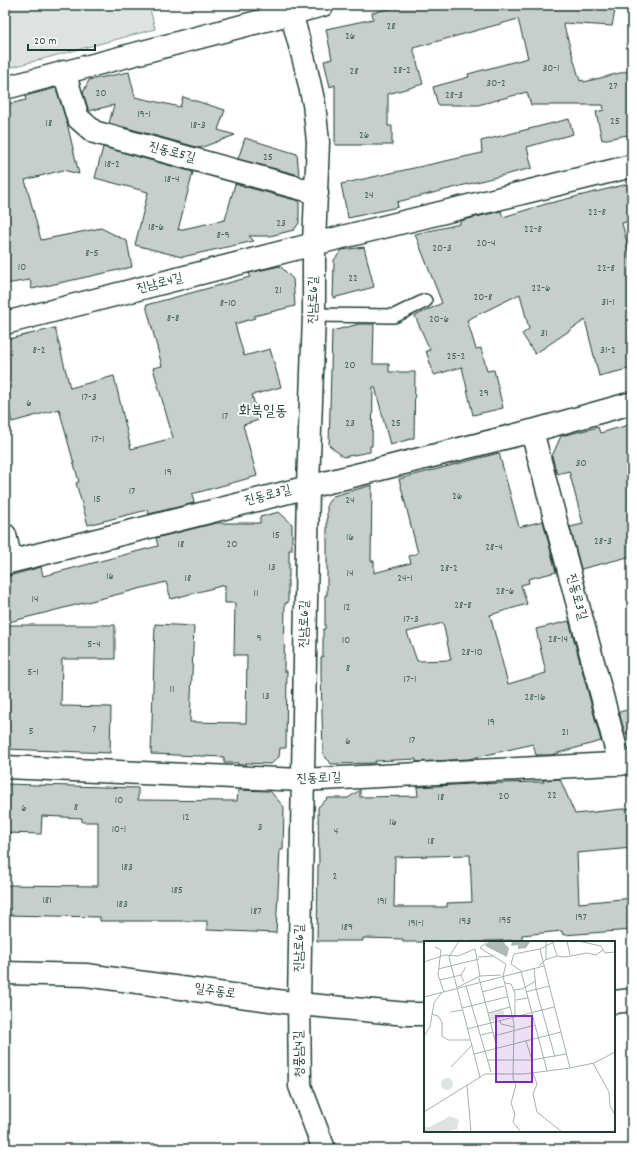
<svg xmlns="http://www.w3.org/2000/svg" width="637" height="1154" font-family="Dekko,'Poor Story',sans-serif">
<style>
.green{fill:#dee3e2;stroke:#7e908b}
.building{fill:#c7cfcc;stroke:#1f3d34;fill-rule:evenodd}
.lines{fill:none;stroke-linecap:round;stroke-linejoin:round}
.service-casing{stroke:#1f3d34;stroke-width:16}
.minor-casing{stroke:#1f3d34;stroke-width:25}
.tertiary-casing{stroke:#1f3d34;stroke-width:25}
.secondary-casing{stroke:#1f3d34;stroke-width:25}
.service{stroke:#fff;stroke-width:13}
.minor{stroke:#fff;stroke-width:22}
.tertiary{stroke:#fff;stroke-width:22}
.secondary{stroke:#fff;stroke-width:22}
.labels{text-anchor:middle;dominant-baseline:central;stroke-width:3.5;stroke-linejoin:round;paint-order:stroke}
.number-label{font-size:11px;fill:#49625a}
.street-label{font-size:13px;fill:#1f3d34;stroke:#fff}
.quarter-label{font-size:15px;fill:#1f3d34;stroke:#fff}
.inset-road{fill:none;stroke:#a5b1ae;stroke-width:1}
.view{fill:#7b2cbf;fill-opacity:0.15;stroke:#7b2cbf;stroke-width:2}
.inset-edge{fill:none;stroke:#1f3d34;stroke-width:2}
</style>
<rect width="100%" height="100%" fill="#fff"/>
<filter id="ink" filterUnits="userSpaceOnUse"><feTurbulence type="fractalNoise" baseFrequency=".025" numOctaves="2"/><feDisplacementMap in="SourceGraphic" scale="8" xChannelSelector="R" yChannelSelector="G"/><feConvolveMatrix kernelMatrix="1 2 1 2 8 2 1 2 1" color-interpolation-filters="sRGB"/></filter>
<g filter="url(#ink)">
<path class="green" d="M5,5H149L155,29L5,69Z"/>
<path class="building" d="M403,5H616L612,26L563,23L580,81L583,80L584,82L632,70V134L602,140L596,112L604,110L603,105H531L527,92L478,105H438L433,87L469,77L468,74L528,58L518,19L413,48L423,84L388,94V126H392V145H335V85L330,87L324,61L332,59L326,29L373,19L372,13Z
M129,72L135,97L180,107L183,97L225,110L218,130L235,135L200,148L109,123L114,105L89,111L83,93L89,80Z
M56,88L67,123L79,174L63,170L25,180L41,240L101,228L127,241L132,267L32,289L30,280L5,284V105L26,100L25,96Z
M569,119L573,134L527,147L532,168L397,202L398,207L348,218L341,184L482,153L481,141Z
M245,138L297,154L299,175L238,159Z
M103,147L193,172L178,230L225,220L235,184L299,201V223L294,230L270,236H249L254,241L182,257L135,245L148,192L95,178Z
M632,183V220L622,223L632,263V368L599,376L585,320L535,354L522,334L529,329L520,294L467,320L476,349L481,348L487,371L494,370L503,408L473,415L462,367L434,375L426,351L430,350L415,316L442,303L415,234L460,224V221L501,211L503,217L546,204Z
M364,247L374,287L333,298L334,260L342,250Z
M280,266L293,279L295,306L254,316L255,318L235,324L244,356L270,349L281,387L252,395L259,420L243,425L257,476L192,494L194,503L149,514L147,510L88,525L76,483L79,482L59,409L12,422L5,396V393L9,392L5,377V340L55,328L70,388L114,376L131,449L173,438L153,368L162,366L146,305L250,277L249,273Z
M359,324H374L373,364H389V372H415L414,438L390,445L375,387H373L372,446H370V452L343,457L329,445L332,331Z
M632,424V556L581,569L570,527L583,524L569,471L557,474L552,456L561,436L598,427L600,433Z
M499,453L519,527L543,521L556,572L528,579L529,583L521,585L527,604L490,615L508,684L546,673L536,629L569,621L601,741L551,755H536L533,744L469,759L416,762V759L375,761V763L331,764L323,754L321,673V657H323V629H325V595H327V504L333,496L372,485L371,561H374V573L411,563L409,556L418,553L399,479ZM443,623L451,660L417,661L407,632Z
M279,512L292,524V550H289V577H288V603H285L284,671H287L286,748H280L279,757L271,764L245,763L246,765H238V763H224V757L151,754L155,624L194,626L190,722L246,723L247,655H234L235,603H225V585L171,599L166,582L5,623V577L41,567L43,576L158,546L156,538L216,523H260V517Z
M5,625H115V659H62L61,706L111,707L110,753L5,749Z
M632,709V732L625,734L619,712Z
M560,779L575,814L632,808V848L577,853L579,903L632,898V930L563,935L562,931L522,935V940L484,941V942H403V939L363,938V941H317L318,865H319L318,807L328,798H348L360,790V797L418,796L417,787L472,784L537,782H544L543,780ZM470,855L472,902L447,903V907H394L395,857Z
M5,784L138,788V800L237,801L238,790L270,791L284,807L283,850H280L276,933L207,930V921H100V917L5,915V885L98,886V822H82V818L42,816L41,834L5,833Z"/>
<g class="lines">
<defs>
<path id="service" d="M314,315L394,316L425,301"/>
<path id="minor" d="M64,72L78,118L94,132L317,193
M5,88L323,5
M5,323L314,244L632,166
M532,431L620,764
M5,535L11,561
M5,563L532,431L632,403
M5,767L302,780L632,763
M299,1004L300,1086L324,1149"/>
<path id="tertiary" d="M289,5L305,64L314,104L318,142L314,244V315L308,486L299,1004"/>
<path id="secondary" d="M5,973L86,975L299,1004L407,1014H425
M614,1002L632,1000"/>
</defs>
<use href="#service" class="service-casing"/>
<use href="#minor" class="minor-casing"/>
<use href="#tertiary" class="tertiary-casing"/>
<use href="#secondary" class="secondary-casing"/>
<use href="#service" class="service"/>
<use href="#minor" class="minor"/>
<use href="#tertiary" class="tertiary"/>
<use href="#secondary" class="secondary"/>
</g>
</g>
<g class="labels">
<g class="number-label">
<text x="391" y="27">28</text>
<text x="350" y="37">26</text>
<text x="551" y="69">30-1</text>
<text x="402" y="71">28-2</text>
<text x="354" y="72">28</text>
<text x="496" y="84">30-2</text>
<text x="613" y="87">27</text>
<text x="101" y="94">20</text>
<text x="454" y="96">28-3</text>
<text x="144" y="115">19-1</text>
<text x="615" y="122">25</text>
<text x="49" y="124">18</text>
<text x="198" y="126">18-3</text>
<text x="364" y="136">26</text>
<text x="268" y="158">25</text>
<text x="112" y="165">18-2</text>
<text x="172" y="180">18-4</text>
<text x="369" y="196">24</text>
<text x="597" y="213">22-8</text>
<text x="281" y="224">23</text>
<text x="156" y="228">18-6</text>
<text x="533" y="230">22-8</text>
<text x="223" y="236">8-9</text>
<text x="486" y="244">20-4</text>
<text x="442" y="249">20-3</text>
<text x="92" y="254">8-5</text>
<text x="22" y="268">10</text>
<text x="606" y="269">22-8</text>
<text x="353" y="279">22</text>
<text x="541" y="289">22-6</text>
<text x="278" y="291">21</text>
<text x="483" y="298">20-8</text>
<text x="608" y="303">31-1</text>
<text x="228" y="304">8-10</text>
<text x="173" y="319">8-8</text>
<text x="439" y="320">20-6</text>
<text x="544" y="334">31</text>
<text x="39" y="351">8-2</text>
<text x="608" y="351">31-2</text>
<text x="456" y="357">25-2</text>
<text x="350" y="366">20</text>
<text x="484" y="394">29</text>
<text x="89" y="398">17-3</text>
<text x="29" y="404">6</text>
<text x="225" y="417">17</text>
<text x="350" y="424">23</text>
<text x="396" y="424">25</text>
<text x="98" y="440">17-1</text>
<text x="581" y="464">30</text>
<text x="168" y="473">19</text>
<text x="132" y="492">17</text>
<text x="457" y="497">26</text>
<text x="97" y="500">15</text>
<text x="350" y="501">24</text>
<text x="276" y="536">15</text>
<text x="350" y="538">16</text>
<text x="603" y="542">28-3</text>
<text x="181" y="545">18</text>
<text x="232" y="545">20</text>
<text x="494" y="548">28-4</text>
<text x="272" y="568">13</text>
<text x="449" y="569">28-2</text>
<text x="350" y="574">14</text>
<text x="110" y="577">16</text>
<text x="188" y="579">18</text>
<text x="405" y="579">24-1</text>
<text x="505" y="592">28-6</text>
<text x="256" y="594">11</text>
<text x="35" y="600">14</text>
<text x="463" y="606">28-8</text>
<text x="347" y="608">12</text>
<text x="411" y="620">17-3</text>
<text x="259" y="639">9</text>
<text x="558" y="640">28-14</text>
<text x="346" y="641">10</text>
<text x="94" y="645">5-4</text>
<text x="472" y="653">28-10</text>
<text x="348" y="669">8</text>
<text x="33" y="673">5-1</text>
<text x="410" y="680">17-1</text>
<text x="172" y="690">11</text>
<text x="266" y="697">13</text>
<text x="535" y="698">28-16</text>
<text x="491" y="723">19</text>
<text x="94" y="730">7</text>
<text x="31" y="732">5</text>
<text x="565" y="733">21</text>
<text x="412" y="741">17</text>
<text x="348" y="742">6</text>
<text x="552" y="796">22</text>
<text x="504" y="797">20</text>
<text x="441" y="798">18</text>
<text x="119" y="801">10</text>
<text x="76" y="808">8</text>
<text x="24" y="809">6</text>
<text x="186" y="818">12</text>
<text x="393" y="823">16</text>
<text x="260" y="828">3</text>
<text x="119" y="830">10-1</text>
<text x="336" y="832">4</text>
<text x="431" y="842">18</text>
<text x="127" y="868">183</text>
<text x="335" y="877">2</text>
<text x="177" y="891">185</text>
<text x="47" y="901">181</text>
<text x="382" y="902">191</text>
<text x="122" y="905">183</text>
<text x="256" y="912">187</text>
<text x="581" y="918">197</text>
<text x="505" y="921">195</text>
<text x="465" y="922">193</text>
<text x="416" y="924">191-1</text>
<text x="347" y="928">189</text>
</g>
<g class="street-label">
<text transform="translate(172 153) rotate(15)">진동로5길</text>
<text transform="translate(160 284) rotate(-14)">진남로4길</text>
<text transform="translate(314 300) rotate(-89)">진남로6길</text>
<text transform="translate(268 496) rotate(-14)">진동로3길</text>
<text transform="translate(576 597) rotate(75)">진동로3길</text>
<text transform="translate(305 624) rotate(-89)">진남로6길</text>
<text transform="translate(319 779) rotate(-2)">진동로1길</text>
<text transform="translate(300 948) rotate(-89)">진남로6길</text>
<text transform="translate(215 992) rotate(8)">일주동로</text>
<text transform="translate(300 1054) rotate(-91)">청풍남4길</text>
</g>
<g class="quarter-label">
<text x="263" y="412">화북일동</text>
</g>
</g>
<g transform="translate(424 941)">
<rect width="191" height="191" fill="#fff"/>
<path d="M79,68L81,77L66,80L65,72ZM17 143a6 6 0 1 1 12 0a6 6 0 1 1-12 0ZM26,175L35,179L33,188L23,191H0V186H6Z" fill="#dee3e2"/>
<path d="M66,0H84L80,2L85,7L83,16L63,6L61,4ZM88,0H117L106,1L102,7L94,8V4L87,5Z" fill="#afbab7"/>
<path class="inset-road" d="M35,0L25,16L56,136M64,0L56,7L82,23M143,0L146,14M154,0L177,5L181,12L191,11M129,2L133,15M11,6L17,9L14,34L20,51M51,8L56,35M116,8L146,127M54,16L70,15M122,19V0M0,21L21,14L34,15L51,8M87,23L97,30L123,130M87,23L90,13L116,8L132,0M115,25L121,19L133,15L141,16L163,12L172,14L179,9M110,27L112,48L131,116M14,28L55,18M79,35L90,83L89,137L92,144L87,162L91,173L89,181L97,191M79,35L82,23M55,37L73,107M16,39L37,34M40,41L37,34L42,26M81,42L87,43L91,52V75M42,45L67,131M34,46L56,35L77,34M89,49L98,48L112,40M58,51L80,45M102,51L125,45M0,56L120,25M92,59L104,57M38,67L83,56M27,71L39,69M64,72L86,66M8,73L14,75L18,81V95L24,99H46M76,79L77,83L90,86M43,88L130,66M57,94L69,91M0,95L6,86L10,62L18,51M70,95L111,84M102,100L108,119M50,113L137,91M64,119H108L142,113M169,122L185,151L186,165L191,174M27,126L48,104M109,132L113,143L109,153L113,171L138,191M43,144L47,191M0,171L61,133H100L146,127L170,122L191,111"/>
<path class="view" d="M72,75H108V141H72Z"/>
<rect width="191" height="191" class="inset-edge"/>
</g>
<rect width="637" height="1154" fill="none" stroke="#fff" stroke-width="20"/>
<rect x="10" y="10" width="617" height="1134" fill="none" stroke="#1f3d34" stroke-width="1.5" filter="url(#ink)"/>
<path d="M28 44v6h67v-6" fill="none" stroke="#1f3d34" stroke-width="2"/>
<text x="34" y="44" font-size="12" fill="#1f3d34" stroke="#ffffff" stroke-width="3" paint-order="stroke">20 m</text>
</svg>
